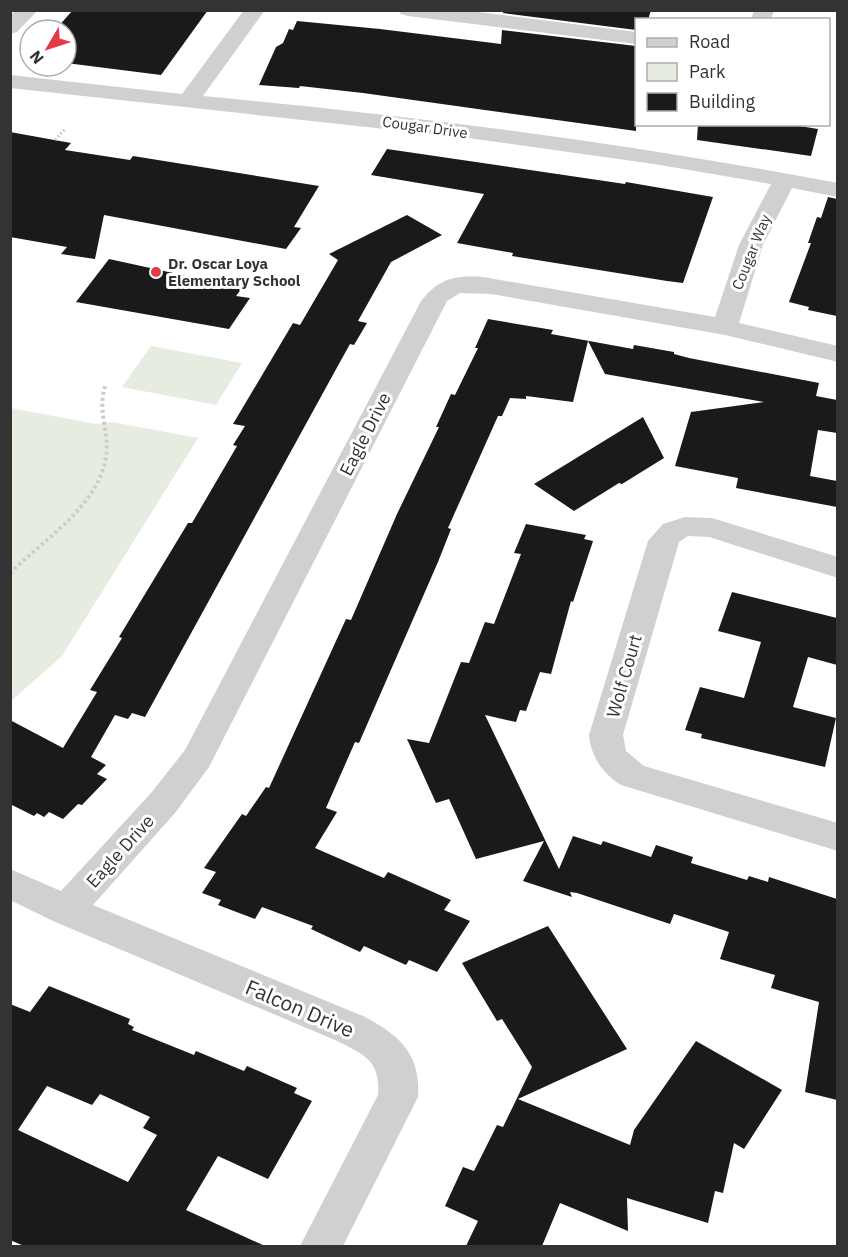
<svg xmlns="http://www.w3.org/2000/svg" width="848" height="1257" font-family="'IBM Plex Sans',sans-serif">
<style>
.green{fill:#e6ecdf}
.building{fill:#1a1a1a;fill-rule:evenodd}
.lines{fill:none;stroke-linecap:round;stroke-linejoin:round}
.path-far1{stroke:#cdcdcd;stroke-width:3;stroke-dasharray:2 2;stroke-linecap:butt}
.path{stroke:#cdcdcd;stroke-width:4;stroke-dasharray:3 3;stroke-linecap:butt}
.minor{fill:#d0d0d0;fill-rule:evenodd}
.poi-dot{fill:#e63946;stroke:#fff;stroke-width:2}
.labels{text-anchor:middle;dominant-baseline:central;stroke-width:6;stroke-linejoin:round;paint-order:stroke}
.far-street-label{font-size:15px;fill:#333;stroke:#fff}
.far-poi-label{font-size:15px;font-weight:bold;fill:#333;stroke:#fff;text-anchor:start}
.street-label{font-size:18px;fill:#333;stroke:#fff}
.near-street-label{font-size:21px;fill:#333;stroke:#fff}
</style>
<rect width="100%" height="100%" fill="#fff"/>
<path class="green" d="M151,346L242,363L216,405L122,387Z
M11,408L96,424L112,422L198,438L62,656L11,701Z"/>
<path class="building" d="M73,10H208L161,75L66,63V30H55Z
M504,10H651L648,20H636V30L503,13Z
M297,21L380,29L501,44L502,30L636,46V131L363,93L300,86L299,88L259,85L276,47L283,43L289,29L293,30Z
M698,124H787L818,129L811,156L697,140Z
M10,132L71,143L65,150L130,160L133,156L319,186L294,227L301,228L286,249L104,215L95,259L61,254L67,247L10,237Z
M387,149L625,184L626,182L713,197L683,283L667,281L512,256L513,253L457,243L484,194L371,175Z
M828,197L837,199V316L808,310L809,307L789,302L811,243H808L817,217L821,218Z
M407,215L442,235L391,262L358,321L367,323L354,345L350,344L340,362L145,717L132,713L128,719L115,715L91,757L106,765L97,774L107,779L82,805L78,804L63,819L49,812L44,817L37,813L34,816L10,804V720L63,748L97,692L90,690L122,638L119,637L188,523H192L237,446L233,445L245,426L233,424L293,323L300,325L338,260L329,254Z
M109,259L242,288L236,296L250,298L229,329L76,302Z
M488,319L553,330L551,334L633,349L634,345L674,352V354L689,358L819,383L816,396L837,400V433L818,430L810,476L837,481V507L736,488L738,478L675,466L691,412L764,402L605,374L588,341L573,402L526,396V399L510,398L502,416H498L448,528L451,529L438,562L359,743L355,742L326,808L337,812L315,848L384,878L388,872L451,900L444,910L470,921L437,972L409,960L406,965L364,946L360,952L311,929L313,926L262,907L255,919L218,905L221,900L202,893L216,872L204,868L242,814L246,816L266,787L269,788L346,619L351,620L397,514L439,427H436L451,394L455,395L478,348H475Z
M643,417L664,458L622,484L619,483L574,511L534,484Z
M526,524L586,535L584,539L593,541L573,602L571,601L551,674L540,672L526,711L520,710L516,722L485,715L559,869L573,836L601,845L603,841L651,857L656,845L693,857L691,863L747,880L749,876L768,882L769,877L837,899V1100L805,1092L819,1002L771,988L775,975L720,959L729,932L674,914L670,924L577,893L570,892L572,897L523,881L544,841L476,859L449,799L436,803L407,739L429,743L461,662L469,663L485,622L494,624L521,554L514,553Z
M732,592L837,618V665L808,657L793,707L836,718L825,767L701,738L702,734L685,730L700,687L744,698L761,642L718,631Z
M548,926L627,1049L518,1099L630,1145L634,1130L696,1041L782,1090L744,1149L734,1143L723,1193L715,1191L708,1223L627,1198L628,1231L560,1203L542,1246H466L478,1221L445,1206L463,1167L474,1171L497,1125L503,1127L532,1067L502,1019L497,1021L462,963Z
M49,986L130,1019L128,1024L134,1027L132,1030L194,1055L196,1051L244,1071L247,1066L297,1088L294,1093L312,1101L268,1179L218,1156L186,1210L265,1246H24L10,1240V1004L30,1012ZM47,1086L92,1105L100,1094L150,1117L143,1128L157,1135L128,1182L18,1130Z"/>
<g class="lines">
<path class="path-far1" d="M55,140L65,129"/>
<path class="path" d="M10,573C43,540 98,507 106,457C110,432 96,409 106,384"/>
<path class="minor" d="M16,10H38L17,32L10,34V16Z
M244,10H265L203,96C416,116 627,143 838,183V197L792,188L763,245L739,323L838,346V362L725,335L491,294L460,293L447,301L209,767L175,813L93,905L363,1016C399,1035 421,1053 418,1097L343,1246H300L378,1095C381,1060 363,1054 335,1040L53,921L10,900V869L61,891L151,793L185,750L420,303C437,279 454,275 483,277L715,317L739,245L771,184L654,164L468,138L10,88V75L182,94Z
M398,10H462L636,32V44L408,16L401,14Z
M754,10H774L771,20H751Z
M685,517L712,518L838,557V578L709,537L688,536L679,542L623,735L626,751L644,766L838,823V851L621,785C603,774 591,757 589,735L648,541L663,524Z"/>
</g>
<circle class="poi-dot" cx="156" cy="272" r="6"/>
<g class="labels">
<g class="far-street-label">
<text transform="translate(425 127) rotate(8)">Cougar Drive</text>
<text transform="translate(751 252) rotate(-68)">Cougar Way</text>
</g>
<g class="far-poi-label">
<text x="168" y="263">Dr. Oscar Loya<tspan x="168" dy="17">Elementary School</tspan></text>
</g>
<g class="street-label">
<text transform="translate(365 434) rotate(-63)">Eagle Drive</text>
<text transform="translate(624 676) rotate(-74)">Wolf Court</text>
<text transform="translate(120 851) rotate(-48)">Eagle Drive</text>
</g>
<g class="near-street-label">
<text transform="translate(300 1008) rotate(23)">Falcon Drive</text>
</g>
</g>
<rect width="848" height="1257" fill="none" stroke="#333333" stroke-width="24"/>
<rect x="635" y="18" width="195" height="108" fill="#ffffff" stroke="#adadad" stroke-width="1.5"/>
<rect x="647" y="38" width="30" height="9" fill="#d0d0d0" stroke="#adadad" stroke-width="1.5"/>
<text x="689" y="48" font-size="18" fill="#333333">Road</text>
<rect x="647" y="63" width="30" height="18" fill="#e6ecdf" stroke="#adadad" stroke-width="1.5"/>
<text x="689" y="78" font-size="18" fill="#333333">Park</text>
<rect x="647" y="93" width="30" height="18" fill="#1a1a1a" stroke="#adadad" stroke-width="1.5"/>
<text x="689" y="108" font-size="18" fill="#333333">Building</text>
<g transform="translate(48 48) rotate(231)"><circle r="28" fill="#ffffff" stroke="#adadad" stroke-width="1.5"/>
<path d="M0-4.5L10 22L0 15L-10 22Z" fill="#e63946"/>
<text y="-9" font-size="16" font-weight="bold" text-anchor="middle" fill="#333333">N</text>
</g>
</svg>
